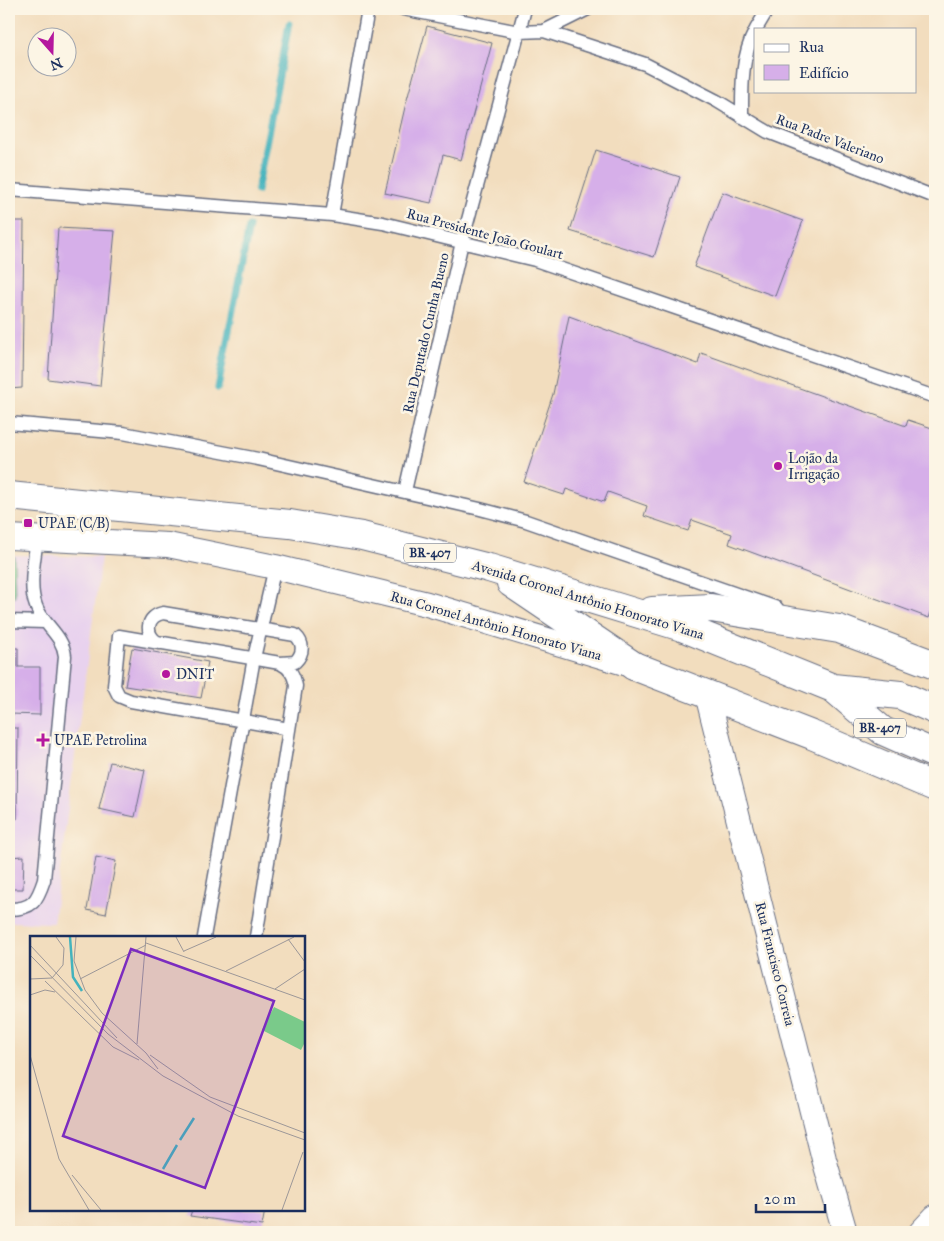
<svg xmlns="http://www.w3.org/2000/svg" width="944" height="1241" font-family="'IM FELL Great Primer',serif">
<style>
.built{fill:#e8d2ee}
.green{fill:#7aca8a;stroke:#4a7c74}
.lines{fill:none;stroke-linecap:round;stroke-linejoin:round}
.stream{stroke:#44b3bd;stroke-width:7}
.building{fill:#d6afe9}
.service-casing{stroke:#666c80;stroke-width:15}
.minor-casing{stroke:#666c80;stroke-width:26}
.secondary-casing{stroke:#666c80;stroke-width:30}
.trunk-casing{stroke:#666c80;stroke-width:30}
.service{stroke:#fff;stroke-width:12}
.minor{stroke:#fff;stroke-width:24}
.secondary{stroke:#fff;stroke-width:28}
.trunk{stroke:#fff;stroke-width:28}
.poi-dot{fill:#b5179e;stroke:#fcf5e5;stroke-width:2}
.labels{text-anchor:middle;dominant-baseline:central;stroke-width:5;stroke-linejoin:round;paint-order:stroke}
.shield{fill:#fcf5e5;stroke:#5e6a86;stroke-width:1}
.shield-label{font-size:12px;font-weight:bold;fill:#1b2f5e}
.street-label{font-size:14px;fill:#1b2f5e;stroke:#fcf5e5}
.poi-label{font-size:14px;fill:#1b2f5e;stroke:#fcf5e5;text-anchor:start}
.inset-river{fill:none;stroke:#44b3bd;stroke-width:2.5}
.inset-road{fill:none;stroke:#9c9798;stroke-width:1}
.view{fill:#7b2cbf;fill-opacity:0.15;stroke:#7b2cbf;stroke-width:2.5}
.inset-edge{fill:none;stroke:#1b2f5e;stroke-width:2.5}
</style>
<rect width="100%" height="100%" fill="#fcf5e5"/>
<filter id="ink" filterUnits="userSpaceOnUse"><feTurbulence type="fractalNoise" baseFrequency=".02" numOctaves="2"/><feDisplacementMap in="SourceGraphic" scale="10" xChannelSelector="R" yChannelSelector="G"/><feConvolveMatrix kernelMatrix="1 2 1 2 8 2 1 2 1" color-interpolation-filters="sRGB"/></filter>
<filter id="wash" filterUnits="userSpaceOnUse"><feTurbulence type="fractalNoise" baseFrequency=".0096" numOctaves="4" result="noise"/><feDisplacementMap in="SourceGraphic" scale="20" xChannelSelector="R" yChannelSelector="G"/><feGaussianBlur stdDeviation="1.12" result="paint"/><feColorMatrix in="noise" values="0 0 0 0 0 0 0 0 0 0 0 0 0 0 0 0 0 1.4 0 .05"/><feComposite in="paint" operator="in"/></filter>
<g filter="url(#wash)">
<rect width="100%" height="100%" fill="#f2ddbe"/>
<path class="built" d="M9,555L101,557L53,923L9,922Z"/>
<path class="green" d="M9,555L14,556L15,597H9Z"/>
<g class="lines">
<path class="stream" d="M257,191L289,24
M218,388L249,227"/>
</g>
<g id="blocks">
<path class="building" d="M427,26L492,43L461,160L443,155L431,203L385,193L405,107Z
M596,150L680,177L654,257L570,231Z
M722,192L803,221L775,296L694,267Z
M9,221H24L22,388L9,389Z
M58,228L115,231L100,386L48,379Z
M569,316L698,364L701,353L906,426L908,420L935,429V601L929,618L729,544L732,534L692,520L688,531L644,516L647,506L608,492L604,502L566,489L564,495L524,482L553,394Z
M9,648H18V667H40V715L11,714V708H9Z
M132,648L208,662L201,698L125,686Z
M9,728H18L17,819H9Z
M110,762L145,770L135,817L99,809Z
M24,856L23,889H9V857Z
M96,857L116,861L106,914L87,910Z
M192,1210H265L262,1226L190,1216Z"/>
</g>
</g>
<g filter="url(#ink)">
<use href="#blocks" fill-opacity="0" stroke="#666c80" stroke-width="1"/>
<g class="lines">
<defs>
<path id="service" d="M403,9L519,32L544,31L645,64L717,101L768,132L935,197
M756,29L768,9
M544,31L588,9
M742,117C742,88 741,57 755,31
M9,190L332,215L383,223L535,260L935,397
M332,215L368,9
M9,423L123,433L258,459L480,509L526,521L777,608
M405,491L462,242L525,9
M9,621L45,622
M160,643L119,636L114,686L119,696L131,701L289,729
M9,909C33,909 37,901 44,880L65,656C63,635 43,625 36,606C28,586 35,558 37,537
M204,937L254,658L275,567
M256,937L296,686C294,675 290,668 280,663L157,642C144,633 147,616 163,613L295,635C304,643 304,653 295,662L280,663"/>
<path id="minor" d="M9,537L168,545L275,567L427,604L621,662
M707,694L824,1159L845,1232
M921,1232L935,1217"/>
<path id="secondary" d="M634,666L812,735L935,787"/>
<path id="trunk" d="M9,496L290,524L362,536L489,568L682,627L833,688L900,695L935,710
M511,583L634,666
M652,611L711,608L839,629L935,665
M833,688L883,731L935,754"/>
</defs>
<use href="#service" class="service-casing"/>
<use href="#minor" class="minor-casing"/>
<use href="#secondary" class="secondary-casing"/>
<use href="#trunk" class="trunk-casing"/>
<use href="#service" class="service"/>
<use href="#minor" class="minor"/>
<use href="#secondary" class="secondary"/>
<use href="#trunk" class="trunk"/>
</g>
</g>
<g class="poi-dot">
<circle cx="778" cy="466" r="5"/>
<rect x="23" y="518" width="10" height="10" rx="2.5"/>
<circle cx="166" cy="674" r="5"/>
<path d="M40.5 732.5h5v5h5v5h-5v5h-5v-5h-5v-5h5z"/>
</g>
<g class="labels">
<g class="shield">
<rect x="404" y="543.5" width="52" height="19" rx="4"/>
<rect x="854" y="718.5" width="52" height="19" rx="4"/>
</g>
<g class="shield-label">
<text x="430" y="553">BR-407</text>
<text x="880" y="728">BR-407</text>
</g>
<g class="street-label">
<text transform="translate(830 139) rotate(21)">Rua Padre Valeriano</text>
<text transform="translate(485 234) rotate(15)">Rua Presidente João Goulart</text>
<text transform="translate(426 333) rotate(-77)">Rua Deputado Cunha Bueno</text>
<text transform="translate(588 600) rotate(17)">Avenida Coronel Antônio Honorato Viana</text>
<text transform="translate(496 626) rotate(16)">Rua Coronel Antônio Honorato Viana</text>
<text transform="translate(775 964) rotate(76)">Rua Francisco Correia</text>
</g>
<g class="poi-label">
<text x="788" y="458">Lojão da<tspan x="788" dy="16">Irrigação</tspan></text>
<text x="38" y="523">UPAE (C/B)</text>
<text x="176" y="674">DNIT</text>
<text x="54" y="740">UPAE Petrolina</text>
</g>
</g>
<g transform="translate(30 936)">
<rect width="275" height="275" fill="#f2ddbe"/>
<path d="M244,71L275,86V106L271,114L232,94Z" fill="#7aca8a"/>
<path class="inset-river" d="M40,1L43,41L52,55M150,204L164,182M133,233L147,209"/>
<path class="inset-road" d="M46,1L44,25L55,54L72,77L116,117M146,1L154,16M258,3L275,26M116,7L275,64M0,9L87,102M154,15L186,1M0,19L78,98L133,140L208,180L275,204M196,35L264,1M0,43L22,42L33,29L34,12L26,1M50,43L116,9M15,45L83,111L109,124M245,53L275,33M0,59L15,54L25,56M107,108L116,1M116,117L128,133M0,119L29,223L59,274M120,119L180,161L275,197M42,239L71,274M252,274L273,216"/>
<path class="view" d="M101,13L244,65L175,252L33,200Z"/>
<rect width="275" height="275" class="inset-edge"/>
</g>
<rect width="944" height="1241" fill="none" stroke="#fcf5e5" stroke-width="30"/>
<rect x="754" y="28" width="162" height="65" fill="#fcf5e5" stroke="#a2a6af"/>
<rect x="764" y="44" width="25" height="8" fill="#ffffff" stroke="#a2a6af"/>
<text x="799" y="52" font-size="15" fill="#1b2f5e">Rua</text>
<rect x="764" y="65" width="25" height="15" fill="#d6afe9" stroke="#a2a6af"/>
<text x="799" y="78" font-size="15" fill="#1b2f5e">Edifício</text>
<g transform="translate(52 52) rotate(160)"><circle r="24" fill="#fcf5e5" stroke="#a2a6af"/>
<path d="M0-4L9 19L0 12L-9 19Z" fill="#b5179e"/>
<text y="-8" font-size="14" font-weight="bold" text-anchor="middle" fill="#1b2f5e">N</text>
</g>
<path d="M756 1204v8h69v-8" fill="none" stroke="#1b2f5e" stroke-width="2.5"/>
<text x="764" y="1204" font-size="15" fill="#1b2f5e" stroke="#fcf5e5" stroke-width="4" paint-order="stroke">20 m</text>
</svg>
